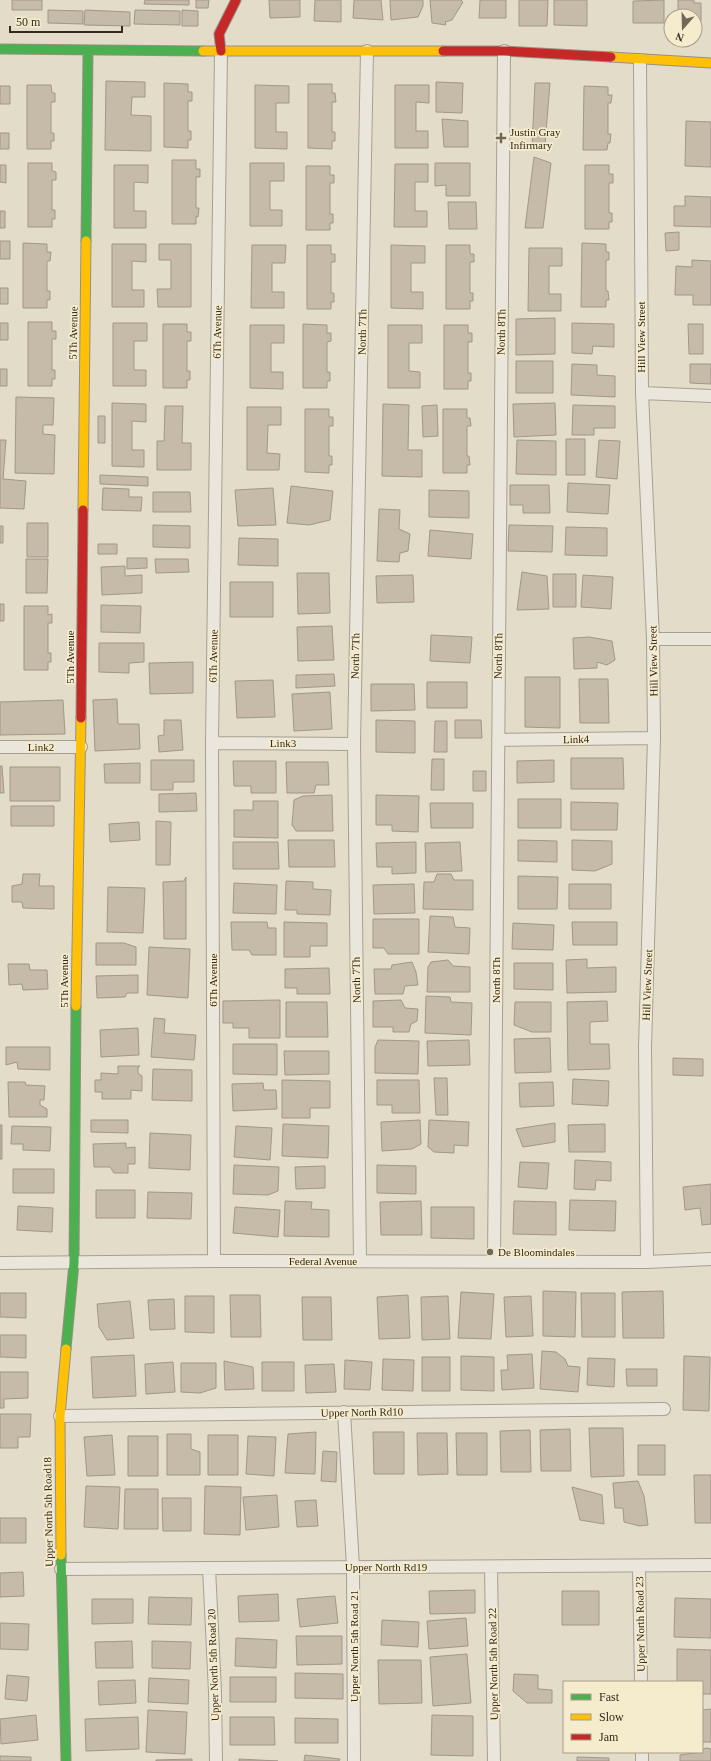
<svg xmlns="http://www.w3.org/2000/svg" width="711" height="1761" font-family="'Times New Roman',serif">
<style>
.building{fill:#c6baa9;stroke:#a29788}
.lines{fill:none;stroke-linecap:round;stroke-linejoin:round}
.street-casing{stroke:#a7a092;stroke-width:14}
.fast-casing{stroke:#979082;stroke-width:11}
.slow-casing{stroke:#979082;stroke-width:11}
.jam-casing{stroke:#979082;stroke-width:11}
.street{stroke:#eae6db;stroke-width:12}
.fast{stroke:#4caf50;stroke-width:9}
.slow{stroke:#ffc107;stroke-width:9}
.jam{stroke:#c62828;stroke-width:9}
.poi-dot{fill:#716858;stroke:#f5ebcd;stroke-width:1.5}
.labels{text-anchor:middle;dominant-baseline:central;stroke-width:3.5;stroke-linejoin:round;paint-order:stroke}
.poi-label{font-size:11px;fill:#34291c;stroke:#f5ebcd;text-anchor:start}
.street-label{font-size:11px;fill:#34291c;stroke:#f5ebcd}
</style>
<rect width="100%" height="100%" fill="#e2dcc8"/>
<path class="building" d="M12,0H42V10H12Z
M145,0H189V5L144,4Z
M196,0H209L208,8H196Z
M269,0H300V17L270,18Z
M315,0H341V22L314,21Z
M354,0H381L383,20L353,18Z
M390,0H423V6L418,17L391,20Z
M430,0H461L463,2L452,20L445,22L446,25L432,23Z
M480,0H506V18H479Z
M519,0H548L547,26H519Z
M554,0H587V26L554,25Z
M664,0V23H633V1Z
M678,0H694V3H701V21H695V16H678Z
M48,10L83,11V24L48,23Z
M85,10L130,12V26L84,25Z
M135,10L180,11V25L134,24Z
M182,10L198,11V26H182Z
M106,81L145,82V97H132L131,115L151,116V151L105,150Z
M436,82L463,83L462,113L436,112Z
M164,83L188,84V92H192V101H188V131H191V140H188V148L164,147Z
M535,83H550L545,145L532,146Z
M308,84H332V93H335L336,102H332V132H335V141H332V149L308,148Z
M27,85H51L52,93H55V102H51V133H54V141H51V149H27Z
M255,85L289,86V103H276V132H287V149L255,148Z
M395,85H429V103L416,102V131H428V148H395Z
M0,86H10V104H0Z
M584,86L608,87V95H612L611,103H608V134H611L610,143H608L607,150H583Z
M442,119L468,121V147H444Z
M686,121L711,122V167L685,166Z
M0,133H9V149H0Z
M534,157L551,163L543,228H525Z
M172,160H196V169H200V177H196V208H199L198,217L196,216V224H172Z
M28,163H52V171L56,172V180H52V210H55V219H52V227H28Z
M250,163H284V181H270V210H282V226H250Z
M435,163H470V196H446V185L435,186Z
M395,164H428V182H415V211H427V227H394Z
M0,165H6V183L0,182Z
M114,165H148V183L134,182V211H146V228H114Z
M585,165H609V174H613V183H609V213H612V222H609V229H585Z
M306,166H330V175H334V183H330V214H333V223H330V230H306Z
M685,196L711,197V227L674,226V206H685Z
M448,202H476L477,229H449Z
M0,211H5V228H0Z
M679,232V250L666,251L665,233Z
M0,241H10V259H0Z
M23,243L47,244V252H51L50,261H47V291H50V300H47V308H23Z
M582,243L606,244V252H609V260H606V291H608L609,300H606V307H581Z
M112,244H146V262L132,261V290H144V307H112Z
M159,244H191V307H158L157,289H171V260H159Z
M252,245H286L285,263H272V292H284V308H251Z
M307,245H331V254H335V262H331V293H334V302H331V309H307Z
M391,245L425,246V263H411V292H423V309L391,308Z
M446,245H470V254H474V262H470V293H473V301H470V309H446Z
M529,248H562V266H549V294H561V311H528Z
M692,260L711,261V305H693V295H675L676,266L692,267Z
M0,288H8V304H0Z
M555,318V354L516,355V319Z
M28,322H52V331H56V339H52V370H55V379H52V386H28Z
M0,323H8V340H0Z
M113,323H147V341H134V370H146V386H113Z
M572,323L614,324V347L593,346L592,354L572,353Z
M163,324H187V332H191V341H187V371H190V380H187V388H163Z
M303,324L327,325V333H331V341L327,342V372H330V381H327V388H303Z
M688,324H703V354H689Z
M250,325H284V343H271V372H283V389L250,388Z
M388,325H422V343H409V371L420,372V388H388Z
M444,325H468V333H472V342H468V373H471V381H468V389H444Z
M516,361H553V393H516Z
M572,364L597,365V375L615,376V397L571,395Z
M690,364H711V384L690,383Z
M0,369H7V386H0Z
M16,397L54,398L53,425H43V434L55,435L54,474L15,473Z
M112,403L146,404V422L132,421V450H144V467L112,466Z
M555,403L556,435L514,437L513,404Z
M383,404L409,405L408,450H422V477L382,476Z
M437,405L438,436L423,437L422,406Z
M573,405L615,406V428H594V435H572Z
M165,406H183L182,443H191V470H157V441H164Z
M247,407H281V425H268L267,453L280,454L279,470H247Z
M305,409H329V417H333V426H329V456H332V465H329V473L305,472Z
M443,409H467V418H470L471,426H467V456H469L470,465H467V473H443Z
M98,416H105V443H98Z
M566,439H585V475H566Z
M0,440H6L3,479L26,481L24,509L0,508Z
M517,440L556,441V475L516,474Z
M599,440L620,441L617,479L596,477Z
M100,475L148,477V486L100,484Z
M568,483L610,485L608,514L567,512Z
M510,485H549L550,513H523V505H510Z
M291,486L333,491L330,520L309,525L287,523Z
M103,488L129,489V497H142L141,511L102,510Z
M273,488L276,525L238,526L235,490Z
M429,490L469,491V518L429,517Z
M153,492H190L191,512H153Z
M379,509L400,510L399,529L410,534L408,551L400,553L399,562L377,561Z
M27,523H48V557H27Z
M153,525L190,526V548L153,547Z
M509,525L553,526L552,552L508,551Z
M0,526H3V543H0Z
M566,527L607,528V556L565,555Z
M430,530L473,534L471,559L428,556Z
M239,538L278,539V566L238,565Z
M98,544H117V554H98Z
M127,558H147V568L127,569Z
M26,559H48L47,593H26Z
M155,559H188L189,572L156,573Z
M125,566V576L142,575V593L102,595L101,567Z
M522,572L547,576L549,609L517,610Z
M297,573H329L330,613L298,614Z
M553,574H576V607H553Z
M413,575L414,602L377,603L376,576Z
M583,575L613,577L611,609L581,607Z
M230,582H273V617H230Z
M0,604H4V621H0Z
M101,605L141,606L140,633L101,632Z
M24,606H48V615L52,614V623H48V653H51V662H48V670H24Z
M332,626L334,660L298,661L297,627Z
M431,635L472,637L470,663L430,661Z
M589,637L612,641L615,660L607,665L597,662V668L574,669L573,638Z
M99,643H144V662L129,663V673L99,672Z
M193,662V693L150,694L149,663Z
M334,674L335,686L296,688V675Z
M525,677H560V728L525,727Z
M579,679H608L609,723H580Z
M273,680L275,717L237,718L235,681Z
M427,682H467V708H427Z
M371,684H414L415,710L371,711Z
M330,692L332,729L294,731L292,694Z
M117,699L118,724H139L140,749L95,751L93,700Z
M63,700L65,734L0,735V702Z
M164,720H181L183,750L159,752L158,736L164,735Z
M376,720L415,721V753L376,752Z
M455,720H481L482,738H455Z
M435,721H447V752H434Z
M571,758H623L624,789H571Z
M432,759H444V790H431Z
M151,760H194V782H173V790H151Z
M554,760V782L517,783V761Z
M233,761H276V793H251V786H234Z
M286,762H328L329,785H316L314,793H287Z
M140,763V783H105L104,764Z
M0,766H2L4,793H0Z
M10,767H60V801H10Z
M473,771H486V791H473Z
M196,793L197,811L159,812V794Z
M332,795L333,831H296L292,825L294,800L303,796Z
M376,795L419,796L418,832L392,831V825H376Z
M518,799H561V828H518Z
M253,801H278V838L234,837V810H253Z
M571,802L618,803L617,830H571Z
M430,803H473V828H431Z
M11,806H54V826H11Z
M156,821L171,822L170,865H156Z
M139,822L140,840L110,842L109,824Z
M288,840H334L335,867H289Z
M518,840L557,841V862L518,861Z
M572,840L612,841V864L595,871L572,870Z
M233,842H278L279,869H233Z
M416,842V873L392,874V867H377L376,843Z
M460,842L462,871L426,872L425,843Z
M23,874H40L39,886H54V909L23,908L22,902H12V886L22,884Z
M437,874H451L454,880H473V910L423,909L424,882H434Z
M518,876L558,877L557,909H518Z
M186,877V939H164L163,882L184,881Z
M286,881L313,882V889L331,890L330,915L297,914V910H285Z
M234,883L277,885L276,914L233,913Z
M414,884L415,913L374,914L373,885Z
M569,884H611V909H569Z
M108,887L145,888L143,933L107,932Z
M430,916L453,917L455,927L470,928L469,954L428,952Z
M373,919H419V954H388L384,948H373Z
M231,922H267L268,928H276V955H252L249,950H232Z
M284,922L327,923V946H310V957H284Z
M572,922H617V945H573Z
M513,923L554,925L553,950L512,949Z
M96,943H124L136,947V965H96Z
M149,947L190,949L188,998L147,995Z
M587,959V968L616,967V992L567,993L566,960Z
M448,960L453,966L470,967V992H427L428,967L431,962Z
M412,962L416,972L418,985L405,986L403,994H375L374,969H391L392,965Z
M514,963H553V990L514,989Z
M8,964H29L30,970H47L48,989L23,990L22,984L9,985Z
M329,968L330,994H297V988H285V969Z
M138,975V993H127L125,997L97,998L96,976Z
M426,996L450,997L451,1002L472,1003L471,1035L425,1033Z
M280,1000V1038H249V1028H233V1023H223V1001Z
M401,1000L405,1008L418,1009L417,1021L411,1024L409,1032H393V1027H373V1001Z
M607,1001L608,1021L590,1022V1044H609L610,1069L568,1070L567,1002Z
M286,1002H327L328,1037H286Z
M515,1002H551V1032H532L514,1025Z
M154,1018L165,1019L164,1033L196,1035L194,1060L151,1057Z
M138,1028L139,1055L101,1057L100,1030Z
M550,1038L551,1072L515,1073L514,1039Z
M378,1040L419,1041L418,1074L375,1073V1047Z
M469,1040L470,1065L428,1066L427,1041Z
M233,1044H277V1075L233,1074Z
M6,1047H50V1070L18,1069L17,1062L6,1065Z
M284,1051H329V1074L285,1075Z
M673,1058L703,1059V1076L673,1075Z
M118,1066H140L138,1067V1073L142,1076V1091L131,1090V1099H102V1092H95V1080H101V1073L118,1074Z
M153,1069L192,1070V1101L152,1100Z
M434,1078H447L448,1115H436Z
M573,1079L609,1081L608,1106L572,1104Z
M282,1080L330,1081V1108H310V1118H282Z
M377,1080H419L420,1113H392V1105H377Z
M8,1082H25L26,1085L45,1086L44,1100H40V1105L47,1109V1117H9Z
M553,1082L554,1106L520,1107L519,1083Z
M263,1083L264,1090H276L277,1109L233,1111L232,1084Z
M91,1120H128V1133L91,1132Z
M420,1120L421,1144L412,1149L382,1151L381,1122Z
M429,1120L469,1122L468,1146L454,1145V1153L434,1152L428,1147Z
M555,1123V1142L523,1147L516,1129Z
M283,1124L329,1126L328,1158L282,1156Z
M605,1124V1152H569L568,1125Z
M0,1125H2V1159H0Z
M12,1126L51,1127L50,1151L23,1150V1144H11Z
M236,1126L272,1128L270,1160L234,1157Z
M150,1133L191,1135L190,1170L149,1168Z
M126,1143V1148L135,1147V1164H128V1173H114L110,1167H94L93,1144Z
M575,1160L611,1162V1181L596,1180L595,1190L574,1189Z
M520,1162L549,1163L547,1189L518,1187Z
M234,1165L279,1167L278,1191L268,1195L233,1194Z
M377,1165L416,1166V1194L377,1193Z
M325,1166V1188L296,1189L295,1167Z
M13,1169H54V1193H13Z
M711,1184V1224L702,1225L700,1208L685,1210L683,1187Z
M96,1190H135V1218H96Z
M148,1192L192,1193L191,1219L147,1218Z
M570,1200L616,1201L615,1231L569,1230Z
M285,1201L312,1202L311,1209L329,1210V1237L284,1236Z
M421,1201L422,1235H381L380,1202Z
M514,1201L556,1202V1235L513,1234Z
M18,1206L53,1208L52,1232L17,1230Z
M235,1207L280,1210L278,1237L233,1233Z
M431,1207H474V1239L431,1238Z
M543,1291L576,1292L575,1337L543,1336Z
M663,1291L664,1338H623L622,1292Z
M461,1292L494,1294L491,1339L458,1338Z
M0,1293H26V1318L0,1317Z
M581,1293H615V1337H582Z
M230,1295H260L261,1337H231Z
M408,1295L410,1338L379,1339L377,1297Z
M185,1296H214V1333L185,1332Z
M448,1296L450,1339L422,1340L421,1297Z
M531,1296L533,1336L506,1337L504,1297Z
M302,1297H331L332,1340H303Z
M174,1299L175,1329L150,1330L148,1300Z
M130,1301L134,1338L107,1340L99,1327L97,1304Z
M0,1335H26V1358L0,1357Z
M542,1351L556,1352L565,1359L568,1366L580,1367L578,1392L540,1389Z
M532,1354L534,1388L502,1390L501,1370H508L507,1355Z
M134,1355L136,1396L93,1398L91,1357Z
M461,1356L494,1357V1391L461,1390Z
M684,1356L710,1357L709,1411L683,1410Z
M422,1357H450V1391H422Z
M588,1358L615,1359L614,1387L587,1385Z
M383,1359L414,1360L413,1391L382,1390Z
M345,1360L372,1362L370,1390L344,1389Z
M224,1361L253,1367L254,1389L225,1390Z
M173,1362L175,1392L146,1394L145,1364Z
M262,1362H294V1391H262Z
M181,1363H216V1388L200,1393L181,1392Z
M334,1364L336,1392L306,1393L305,1365Z
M626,1369H657V1386H627Z
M0,1372H28V1398L4,1399V1408H0Z
M0,1414H31L30,1437H18V1448H0Z
M589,1428H623L624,1476L591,1477Z
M570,1429L571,1471H541L540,1430Z
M530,1430L531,1472H501L500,1431Z
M316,1432L315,1474L285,1473L288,1434Z
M373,1432H404V1474H374Z
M417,1433H447L448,1474L418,1475Z
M456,1433H487V1475H457Z
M167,1434H191V1449L200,1452V1475H167Z
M112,1435L115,1475L87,1476L84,1437Z
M208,1435H238V1475H208Z
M128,1436H158V1476H128Z
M248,1436L276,1437L274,1476L246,1474Z
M638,1445H665V1475H638Z
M323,1451L337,1452L336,1482L321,1481Z
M694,1475H711V1523H695Z
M638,1481L644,1496L648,1525L640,1526L624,1522L623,1508H615L613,1483Z
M86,1486L120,1487L118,1529L84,1527Z
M205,1486L241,1487L240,1535L204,1534Z
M572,1487L602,1495L604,1524L580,1520Z
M125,1489H158V1529H124Z
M277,1495L279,1527L246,1530L243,1497Z
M162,1498H191V1531H163Z
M316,1500L318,1526L297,1527L295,1501Z
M0,1518H26V1543H0Z
M23,1572L24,1596L0,1597V1573Z
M475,1590V1613L430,1614L429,1591Z
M562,1591H599V1625H562Z
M278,1594L279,1621L239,1622L238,1596Z
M335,1596L338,1623L300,1627L297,1599Z
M149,1597L192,1598L191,1625L148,1624Z
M675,1598L711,1599V1638L674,1637Z
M92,1599H133V1623L92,1624Z
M466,1618L468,1646L429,1649L427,1621Z
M382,1620L419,1622L418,1647L381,1645Z
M0,1623L29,1624L28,1650L0,1649Z
M296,1636H342V1664L297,1665Z
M236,1638L277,1640L276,1668L235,1666Z
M132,1641L133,1668H96L95,1642Z
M152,1641L191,1642L190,1669L152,1668Z
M677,1649L711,1650V1694H702V1682H677Z
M467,1654L471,1703L433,1706L430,1657Z
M378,1660H421L422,1703L379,1704Z
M295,1673L343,1674V1699L295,1698Z
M514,1674L538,1675V1689L552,1690V1703H527L513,1691Z
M7,1675L29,1677L27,1701L5,1699Z
M230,1677H276V1702H230Z
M149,1678L189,1680L188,1704L148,1702Z
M135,1680L136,1703L99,1705L98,1681Z
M711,1709V1742H702V1710Z
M148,1710L187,1712L185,1754L146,1752Z
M36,1715L38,1740L1,1744L0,1719Z
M432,1715L473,1716V1756L431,1755Z
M138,1717L139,1749L86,1751L85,1719Z
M230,1717H274L275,1745H230Z
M295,1718L338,1719V1743H295Z
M707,1748L711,1749V1761H680V1755L702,1752V1749Z
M305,1755L340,1759L339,1761H304Z
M0,1756L31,1757V1761H0Z
M577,1757L609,1758V1761H577Z
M192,1759V1761H156V1760Z
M239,1759L278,1761H239Z"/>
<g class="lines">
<defs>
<path id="street" d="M640,60L642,393L653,639L654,738L645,1047L647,1262
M642,393L711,396
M653,639H711
M498,740L654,738
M212,743L354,744
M0,747H81
M494,1260L504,51
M214,1261L212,743L221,51
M360,1261L354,744L367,51
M0,1263L214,1261L647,1262L711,1259
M344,1412L353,1567L354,1761
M60,1416L664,1409
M491,1567L494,1761
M639,1567L641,1682
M209,1568L215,1692L216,1761
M61,1569L711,1565
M642,1752V1761"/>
<path id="fast" d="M0,49L203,51
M86,241L88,51
M66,1349L74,1263L76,1006
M61,1555L66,1761"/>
<path id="slow" d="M203,51H443
M611,57L711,63
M83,510L86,241
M76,1006L81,718
M61,1555L60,1416L66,1349"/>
<path id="jam" d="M221,51L219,34L236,0
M443,51H504L611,57
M81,718L83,510"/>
</defs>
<use href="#street" class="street-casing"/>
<use href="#fast" class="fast-casing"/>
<use href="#slow" class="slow-casing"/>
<use href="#jam" class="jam-casing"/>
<use href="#street" class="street"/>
<use href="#fast" class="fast"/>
<use href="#slow" class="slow"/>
<use href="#jam" class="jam"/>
</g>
<g class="poi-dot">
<path d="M499 132h4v4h4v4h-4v4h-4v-4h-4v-4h4z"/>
<circle cx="490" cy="1252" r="4"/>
</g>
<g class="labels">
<g class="poi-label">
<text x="510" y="132">Justin Gray<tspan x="510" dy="13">Infirmary</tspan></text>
<text x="498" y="1252">De Bloomindales</text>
</g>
<g class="street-label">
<text transform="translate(217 332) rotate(-89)">6Th Avenue</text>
<text transform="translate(362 332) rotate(-89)">North 7Th</text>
<text transform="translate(501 332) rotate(-89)">North 8Th</text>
<text transform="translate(73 333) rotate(-89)">5Th Avenue</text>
<text transform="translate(641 337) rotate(-90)">Hill View Street</text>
<text transform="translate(213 656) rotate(-89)">6Th Avenue</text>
<text transform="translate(355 656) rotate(-89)">North 7Th</text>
<text transform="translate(498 656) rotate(-89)">North 8Th</text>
<text transform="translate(70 657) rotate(-90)">5Th Avenue</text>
<text transform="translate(653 661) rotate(-91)">Hill View Street</text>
<text transform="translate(576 739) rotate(-1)">Link4</text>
<text x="283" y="743">Link3</text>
<text x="41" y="747">Link2</text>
<text transform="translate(213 980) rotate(-90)">6Th Avenue</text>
<text transform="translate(356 980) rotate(-91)">North 7Th</text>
<text transform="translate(496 980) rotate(-90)">North 8Th</text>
<text transform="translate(64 981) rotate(-90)">5Th Avenue</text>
<text transform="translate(647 985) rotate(-88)">Hill View Street</text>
<text x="323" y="1261">Federal Avenue</text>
<text transform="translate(362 1412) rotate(-1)">Upper North Rd10</text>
<text transform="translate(48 1512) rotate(-91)">Upper North 5th Road18</text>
<text x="386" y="1567">Upper North Rd19</text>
<text transform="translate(640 1624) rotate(-91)">Upper North Road 23</text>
<text transform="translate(354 1646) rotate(-90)">Upper North 5th Road 21</text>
<text transform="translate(493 1664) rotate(-91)">Upper North 5th Road 22</text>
<text transform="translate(213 1665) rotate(-92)">Upper North 5th Road 20</text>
</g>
</g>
<rect x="563" y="1681" width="140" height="72" fill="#f5ebcd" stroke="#a89d86"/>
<rect x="571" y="1694" width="20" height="6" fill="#4caf50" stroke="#a89d86"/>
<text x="599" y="1701" font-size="12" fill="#34291c">Fast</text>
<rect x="571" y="1714" width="20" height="6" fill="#ffc107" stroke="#a89d86"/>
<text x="599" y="1721" font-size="12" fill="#34291c">Slow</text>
<rect x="571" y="1734" width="20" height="6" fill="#c62828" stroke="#a89d86"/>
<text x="599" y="1741" font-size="12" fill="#34291c">Jam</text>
<g transform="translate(683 28) rotate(200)"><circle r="19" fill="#f5ebcd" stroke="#a89d86"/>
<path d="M0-3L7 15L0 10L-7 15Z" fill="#716858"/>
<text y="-6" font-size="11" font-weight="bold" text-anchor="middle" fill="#34291c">N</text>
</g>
<path d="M10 26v6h112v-6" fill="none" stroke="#34291c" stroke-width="2"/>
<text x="16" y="26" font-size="12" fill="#34291c" stroke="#f5ebcd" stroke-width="3" paint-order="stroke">50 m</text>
</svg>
